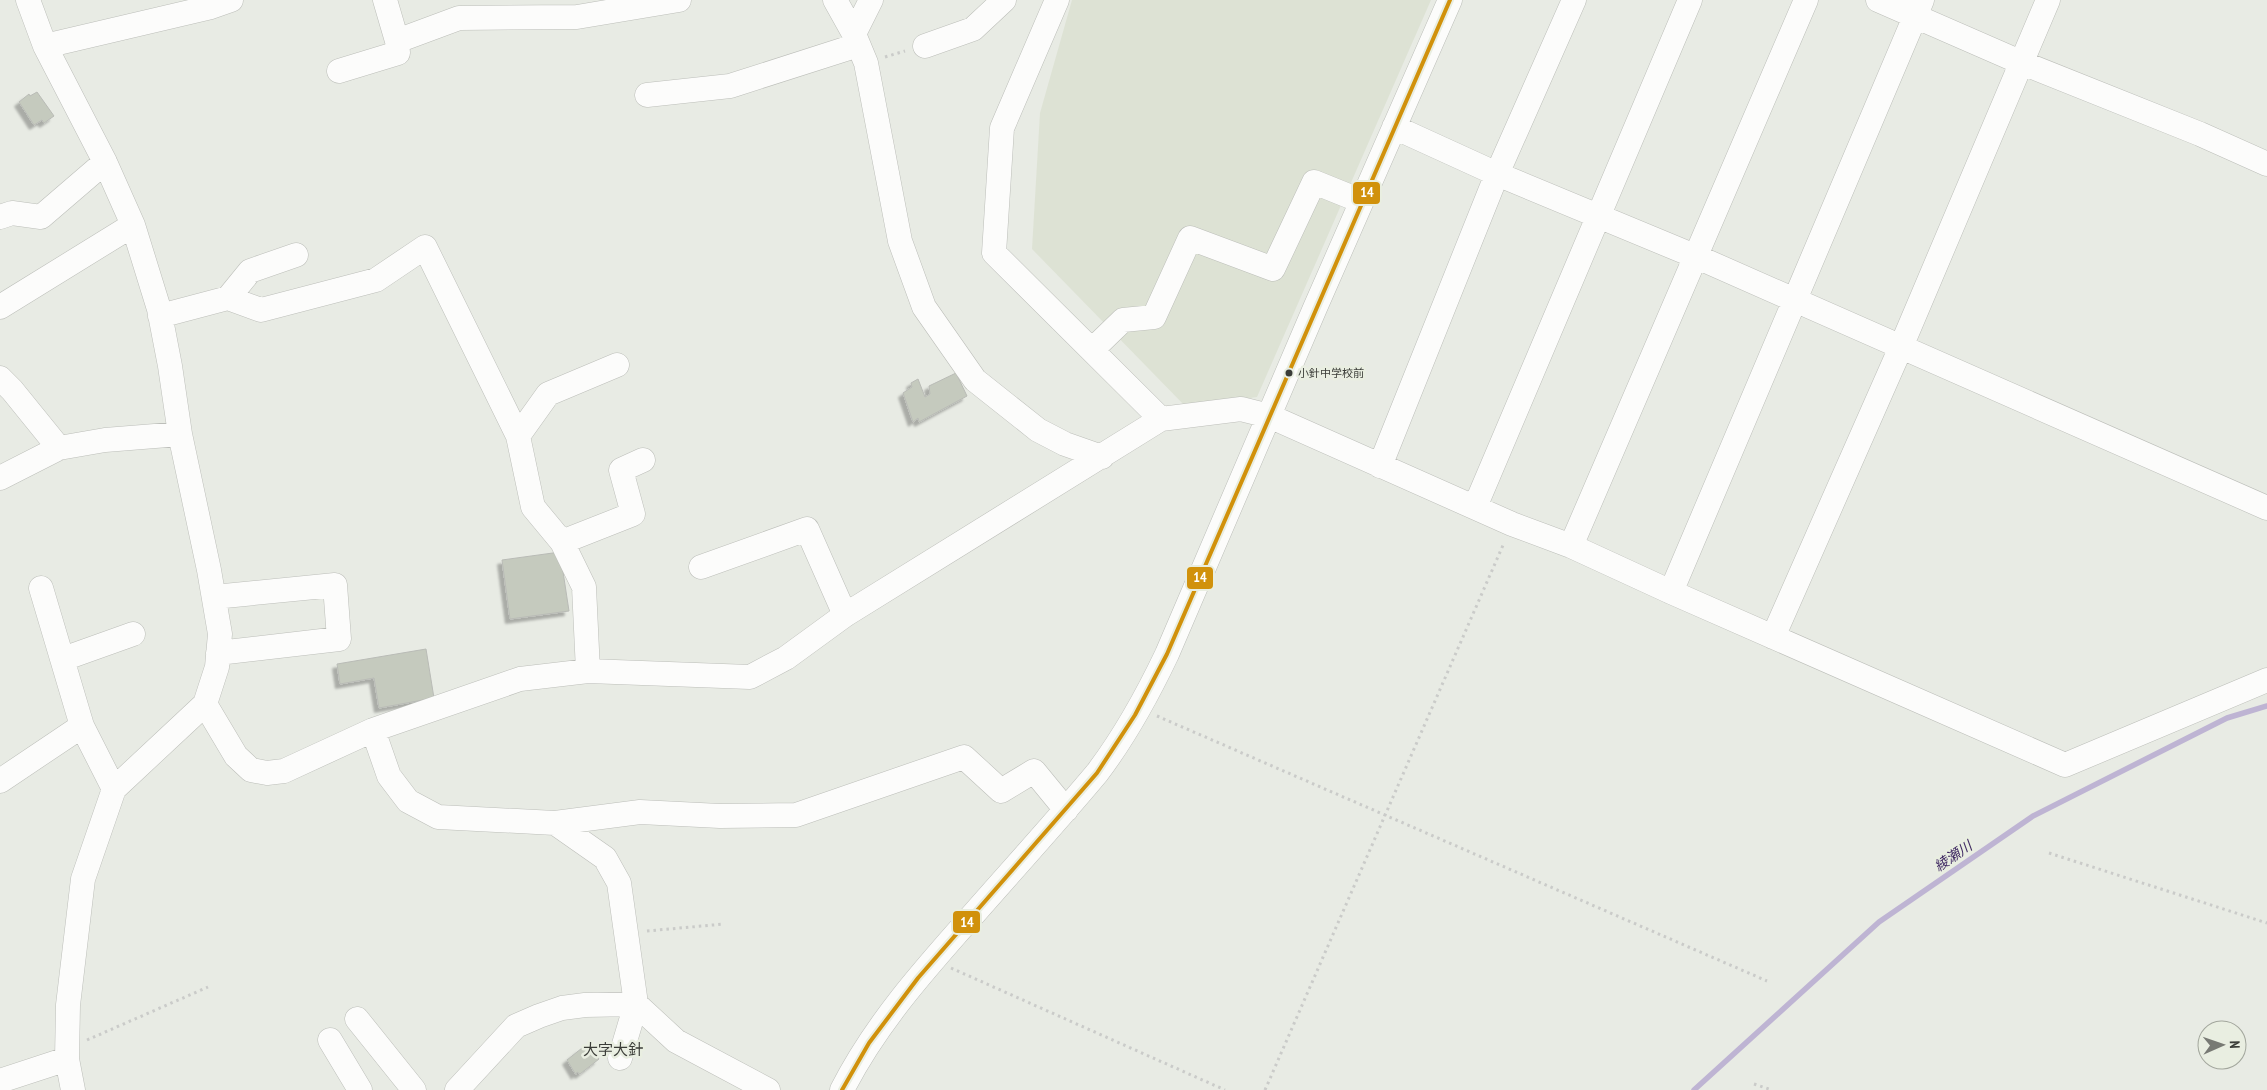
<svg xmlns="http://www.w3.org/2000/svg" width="2267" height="1090" font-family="'PT Sans Narrow','Noto Sans JP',sans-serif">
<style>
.built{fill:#dde2d4}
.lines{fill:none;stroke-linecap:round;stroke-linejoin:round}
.stream{stroke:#beb4d3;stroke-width:5.5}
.building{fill:#c5cabe;stroke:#b9bbb6;filter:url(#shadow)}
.minor-casing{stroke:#bcbeb9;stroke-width:25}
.path{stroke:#cacbc9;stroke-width:3;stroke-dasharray:2.5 4;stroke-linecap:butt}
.minor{stroke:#fcfcfb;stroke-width:24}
.bus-1-casing{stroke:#e9eee1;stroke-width:8}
.bus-1{stroke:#d1910b;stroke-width:4}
.bus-dot{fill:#3b3d38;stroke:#e9eee1;stroke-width:2}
.labels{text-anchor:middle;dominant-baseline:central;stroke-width:5;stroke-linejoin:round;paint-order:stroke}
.bus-label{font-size:11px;fill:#3b3d38;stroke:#e9eee1;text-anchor:start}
.water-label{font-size:14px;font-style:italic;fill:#412b64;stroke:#e9eee1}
.quarter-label{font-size:15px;fill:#3b3d38;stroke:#e9eee1}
.line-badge{stroke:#e9eee1;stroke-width:2}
.badge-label{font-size:14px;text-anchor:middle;font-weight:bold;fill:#fff}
</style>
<defs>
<filter id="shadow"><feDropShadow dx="-4.5" dy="4.5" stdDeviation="1" flood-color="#0004"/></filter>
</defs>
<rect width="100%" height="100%" fill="#e8ebe4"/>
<path class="built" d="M1072,0H1431L1257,397L1186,407L1032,249L1040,113Z"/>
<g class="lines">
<path class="stream" d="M1694,1090L1879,922L2033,816L2227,718L2267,706"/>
</g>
<path class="building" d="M37,92L54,116L44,123L42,120L34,125L19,102L29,94L30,96Z
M956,373L967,396L919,422L918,418L913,422L903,393L912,387L911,383L918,379L925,397L930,394L929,386Z
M560,552L569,611L510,619L502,560Z
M426,649L434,698L379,708L374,678L340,684L337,664Z
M590,1047L599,1059L580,1074L577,1072L576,1075L567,1060L582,1048L584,1050Z"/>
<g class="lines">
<defs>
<path id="minor" d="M28,0L45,46L105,162L133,225L159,309L170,366L180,434L209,570L220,634L217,667L205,704L114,789L83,879L68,1005L67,1059L73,1090
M835,0L854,34L866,63L900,241L924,307L975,380L1038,430L1065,444L1102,457
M1057,0L1002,128L994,253L1161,419
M1878,0L2020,62L2200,134L2267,164
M854,34L871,0
M397,41L459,18L577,17L679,0
M45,46L211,7L231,0
M925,46L973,29L1004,0
M339,71L398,53L397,41L385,0
M647,95L730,86L858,45
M1394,127L1497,174L1697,257L2267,508
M0,217L12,213L41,217L105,162
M228,298L250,271L296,255
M0,307L133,225
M160,316L228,298L261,310L376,280L425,247L518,436L533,507L562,542L584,587L588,671
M1092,350L1123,320L1154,317L1190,238L1273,269L1314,182L1361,201
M0,378L12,390L59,448L105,440L180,434
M518,436L548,394L617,365
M1380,466L1497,174L1574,0
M0,478L59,448
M1475,507L1690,0
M562,542L633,514L621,470L643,460
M1571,546L1806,0
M701,567L807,529L845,615
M41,588L82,726
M1671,592L1922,0
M214,597L335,585L339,639L218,653
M1773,637L1901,347L2048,0
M63,659L133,634
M205,704L236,756L251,770L267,773L284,771L373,730L520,679L588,671L750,677L786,658L845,615L1161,419L1241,409L1269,416L1512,524L1571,546L1671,592L2065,765L2267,680
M373,730L389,776L408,801L438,817L555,823L605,858L619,883L636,1004L620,1058
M0,781L82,726L114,789
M555,823L640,812L720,816L796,815L964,757L1001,791L1034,771L1066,810
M357,1019L414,1090
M330,1040L360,1090
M0,1081L67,1059
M457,1090L516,1026L539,1016L562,1008L585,1005L636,1004L676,1041L768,1090
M842,1090C875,1025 923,971 971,917C1013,869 1056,822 1097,773C1125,736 1147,696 1167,654L1315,308L1450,0"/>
</defs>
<use href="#minor" class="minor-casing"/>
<path class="path" d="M885,57L905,51
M1157,716L1767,981
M2049,853L2267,923
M647,931L724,924
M951,968L1225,1090
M87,1040L208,987
M1754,1084L1772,1090
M1265,1090L1504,543"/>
<use href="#minor" class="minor"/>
<defs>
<path id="bus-1" d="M842,1090L869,1043L918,978L1097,773L1135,715L1167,654L1450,0"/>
</defs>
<use href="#bus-1" class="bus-1-casing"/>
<use href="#bus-1" class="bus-1"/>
</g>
<circle class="bus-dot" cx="1289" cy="373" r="4.5"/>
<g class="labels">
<g class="bus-label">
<text x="1298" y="373">小針中学校前</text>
</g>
<g class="water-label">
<text transform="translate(1953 856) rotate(-34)">綾瀬川</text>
</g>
<g class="quarter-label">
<text x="613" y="1049">大字大針</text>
</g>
</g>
<g class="line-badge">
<rect x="1352" y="181" width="29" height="24" rx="5" fill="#d1910b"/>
<rect x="1186" y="566" width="28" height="24" rx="5" fill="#d1910b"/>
<rect x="952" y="910" width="29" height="24" rx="5" fill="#d1910b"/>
</g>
<g class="badge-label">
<text x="1367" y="197">14</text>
<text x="1200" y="582">14</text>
<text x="967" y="927">14</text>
</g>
<g transform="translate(2222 1045) rotate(88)"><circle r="24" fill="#e9eee1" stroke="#a3a79d"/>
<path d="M0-4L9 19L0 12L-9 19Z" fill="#787a74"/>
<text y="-8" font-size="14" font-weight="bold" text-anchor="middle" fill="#3b3d38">N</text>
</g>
</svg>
